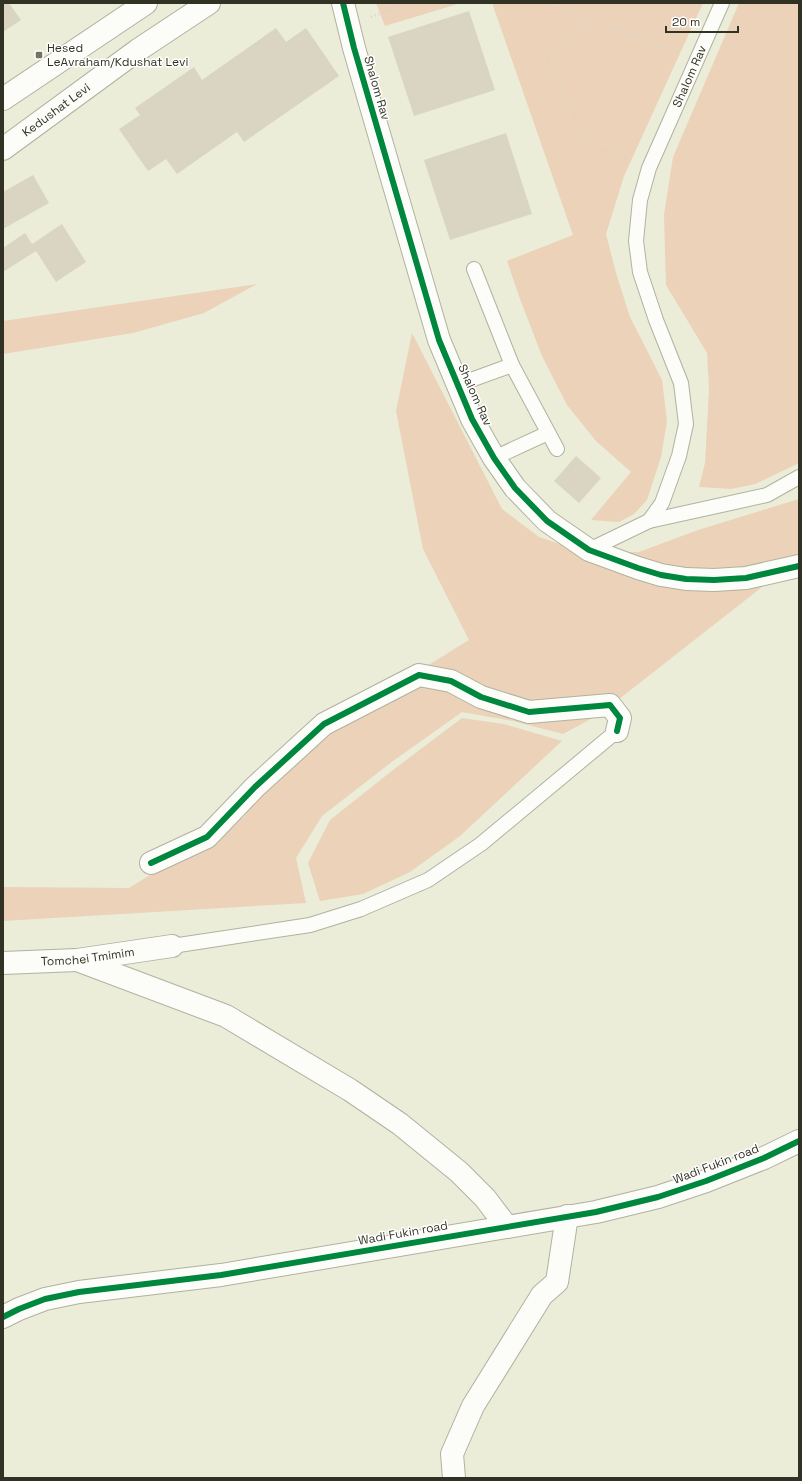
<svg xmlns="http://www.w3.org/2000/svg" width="802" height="1481" font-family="'Space Grotesk',sans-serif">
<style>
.green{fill:#ebd2b8}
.building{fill:#d9d5c2}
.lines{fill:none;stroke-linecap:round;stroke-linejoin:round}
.service-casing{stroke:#b0b2a1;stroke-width:16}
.minor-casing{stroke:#b0b2a1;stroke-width:24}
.tertiary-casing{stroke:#b0b2a1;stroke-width:24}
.path{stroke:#d5d5cf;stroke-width:2.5;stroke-dasharray:1 3;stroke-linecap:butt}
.service{stroke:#fcfcf9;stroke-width:14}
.minor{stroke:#fcfcf9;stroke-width:22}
.tertiary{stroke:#fcfcf9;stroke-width:22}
.cycleway-casing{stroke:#fff;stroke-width:8}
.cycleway{stroke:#00873e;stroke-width:6}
.poi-dot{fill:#737363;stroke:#fff;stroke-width:1.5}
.labels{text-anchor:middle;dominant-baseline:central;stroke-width:3;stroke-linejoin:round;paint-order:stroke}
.poi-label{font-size:12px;fill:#323224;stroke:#fff;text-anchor:start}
.street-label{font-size:12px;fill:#323224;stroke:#fff}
</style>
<rect width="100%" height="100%" fill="#ebedd8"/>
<path class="green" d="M376,3H461L385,26Z
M492,3H703L624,176L606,234L616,273L630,317L662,380L667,421L661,457L647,500L634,514L619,522L591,520L631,472L596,441L567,405L542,356L520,299L507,261L573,235Z
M739,3H799V463L755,484L731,489L699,487L705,463L709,389L707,353L666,285L664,215L673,157Z
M257,284L204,313L133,333L3,354V321Z
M412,333L502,509L539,537L586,553L639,552L698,530L799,499V558L600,714L563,734L513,721L462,712L393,761L322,816L296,858L306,903L3,921V887L129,888L244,817L268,780L380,695L469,640L423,549L396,411Z
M462,718L504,724L562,741L460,836L410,872L363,894L320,901L308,863L330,820L393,770Z"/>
<path class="building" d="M3,3H9L21,20L3,32Z
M469,11L495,90L414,116L388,37Z
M276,28L286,42L306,28L339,76L244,142L237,132L177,174L166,159L148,171L119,129L140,115L135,108L194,67L202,80Z
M506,133L532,214L450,240L424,160Z
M33,175L49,203L3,229V192Z
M62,224L86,262L56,282L36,251L3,272V248L25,233L32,244Z
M576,456L601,478L579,503L554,481Z"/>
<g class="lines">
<defs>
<g id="service">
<path d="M474,269L512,365L557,449"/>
<path d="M457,385L512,365"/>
<path d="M494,458L548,433"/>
<path d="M649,521L767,495L799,477"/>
<path id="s1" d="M589,550L649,521L662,503L679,456L686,424L681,383L656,320L640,272L636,241L640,200L649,168L722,3"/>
<path d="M172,946L310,925L361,909L428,880L481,844L617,731"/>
</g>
<g id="minor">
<path d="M151,863L207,837L255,787L324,724L419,675L451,681L481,697L529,712L610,705L620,718L617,731"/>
<path d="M77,960L226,1016L350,1090L400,1124L459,1172L485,1198L507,1227"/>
<path id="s2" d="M3,963L77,960L172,946"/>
<path d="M454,1478L452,1454L473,1406L542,1295L557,1282L567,1216"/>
</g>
<g id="tertiary">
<path d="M343,3L354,48L439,340L472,419L494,458L515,488L547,521L589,550L638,568L661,575L686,579L714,580L746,578L799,566"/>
<path d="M3,99L146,3"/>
<path id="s3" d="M3,149L138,50L209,3"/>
<path d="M3,1317L19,1309L45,1299L79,1292L221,1275L596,1212L658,1197L706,1181L764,1158L799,1141"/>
</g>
</defs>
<use href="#service" class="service-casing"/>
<use href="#minor" class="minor-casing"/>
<use href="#tertiary" class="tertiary-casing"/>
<path class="path" d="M384,3L386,11
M541,3L680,52
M371,17L406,3
M587,19L566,45L547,57L587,144L632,162"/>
<use href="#service" class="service"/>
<use href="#minor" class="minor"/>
<use href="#tertiary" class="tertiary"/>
<defs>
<path id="cycleway" d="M343,3L354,48L439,340L472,419L494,458L515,488L547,521L589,550L638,568L661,575L686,579L714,580L746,578L799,566
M151,863L207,837L255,787L324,724L419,675L451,681L481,697L529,712L610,705L620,718L617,731
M3,1317L19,1309L45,1299L79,1292L221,1275L596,1212L658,1197L706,1181L764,1158L799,1141"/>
</defs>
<use href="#cycleway" class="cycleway-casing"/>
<use href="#cycleway" class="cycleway"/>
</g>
<rect class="poi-dot" x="35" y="51" width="8" height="8" rx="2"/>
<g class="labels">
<g class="poi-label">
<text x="47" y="48">Hesed<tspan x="47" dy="14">LeAvraham/Kdushat Levi</tspan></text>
</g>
<g class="street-label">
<text stroke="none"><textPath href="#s1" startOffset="537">Shalom Rav</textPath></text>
<text transform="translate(377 88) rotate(74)">Shalom Rav</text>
<text stroke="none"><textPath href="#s3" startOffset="66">Kedushat Levi</textPath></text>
<text transform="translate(475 395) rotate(66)">Shalom Rav</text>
<text stroke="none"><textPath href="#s2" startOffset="85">Tomchei Tmimim</textPath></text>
<text transform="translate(716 1164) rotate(-21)">Wadi Fukin road</text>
<text transform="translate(403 1233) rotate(-10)">Wadi Fukin road</text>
</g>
</g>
<rect width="802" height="1481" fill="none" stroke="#323224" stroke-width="8"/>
<path d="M666 26v6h72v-6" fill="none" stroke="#323224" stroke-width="2"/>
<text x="672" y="26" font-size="12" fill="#323224" stroke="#ffffff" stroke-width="3" paint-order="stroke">20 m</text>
</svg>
